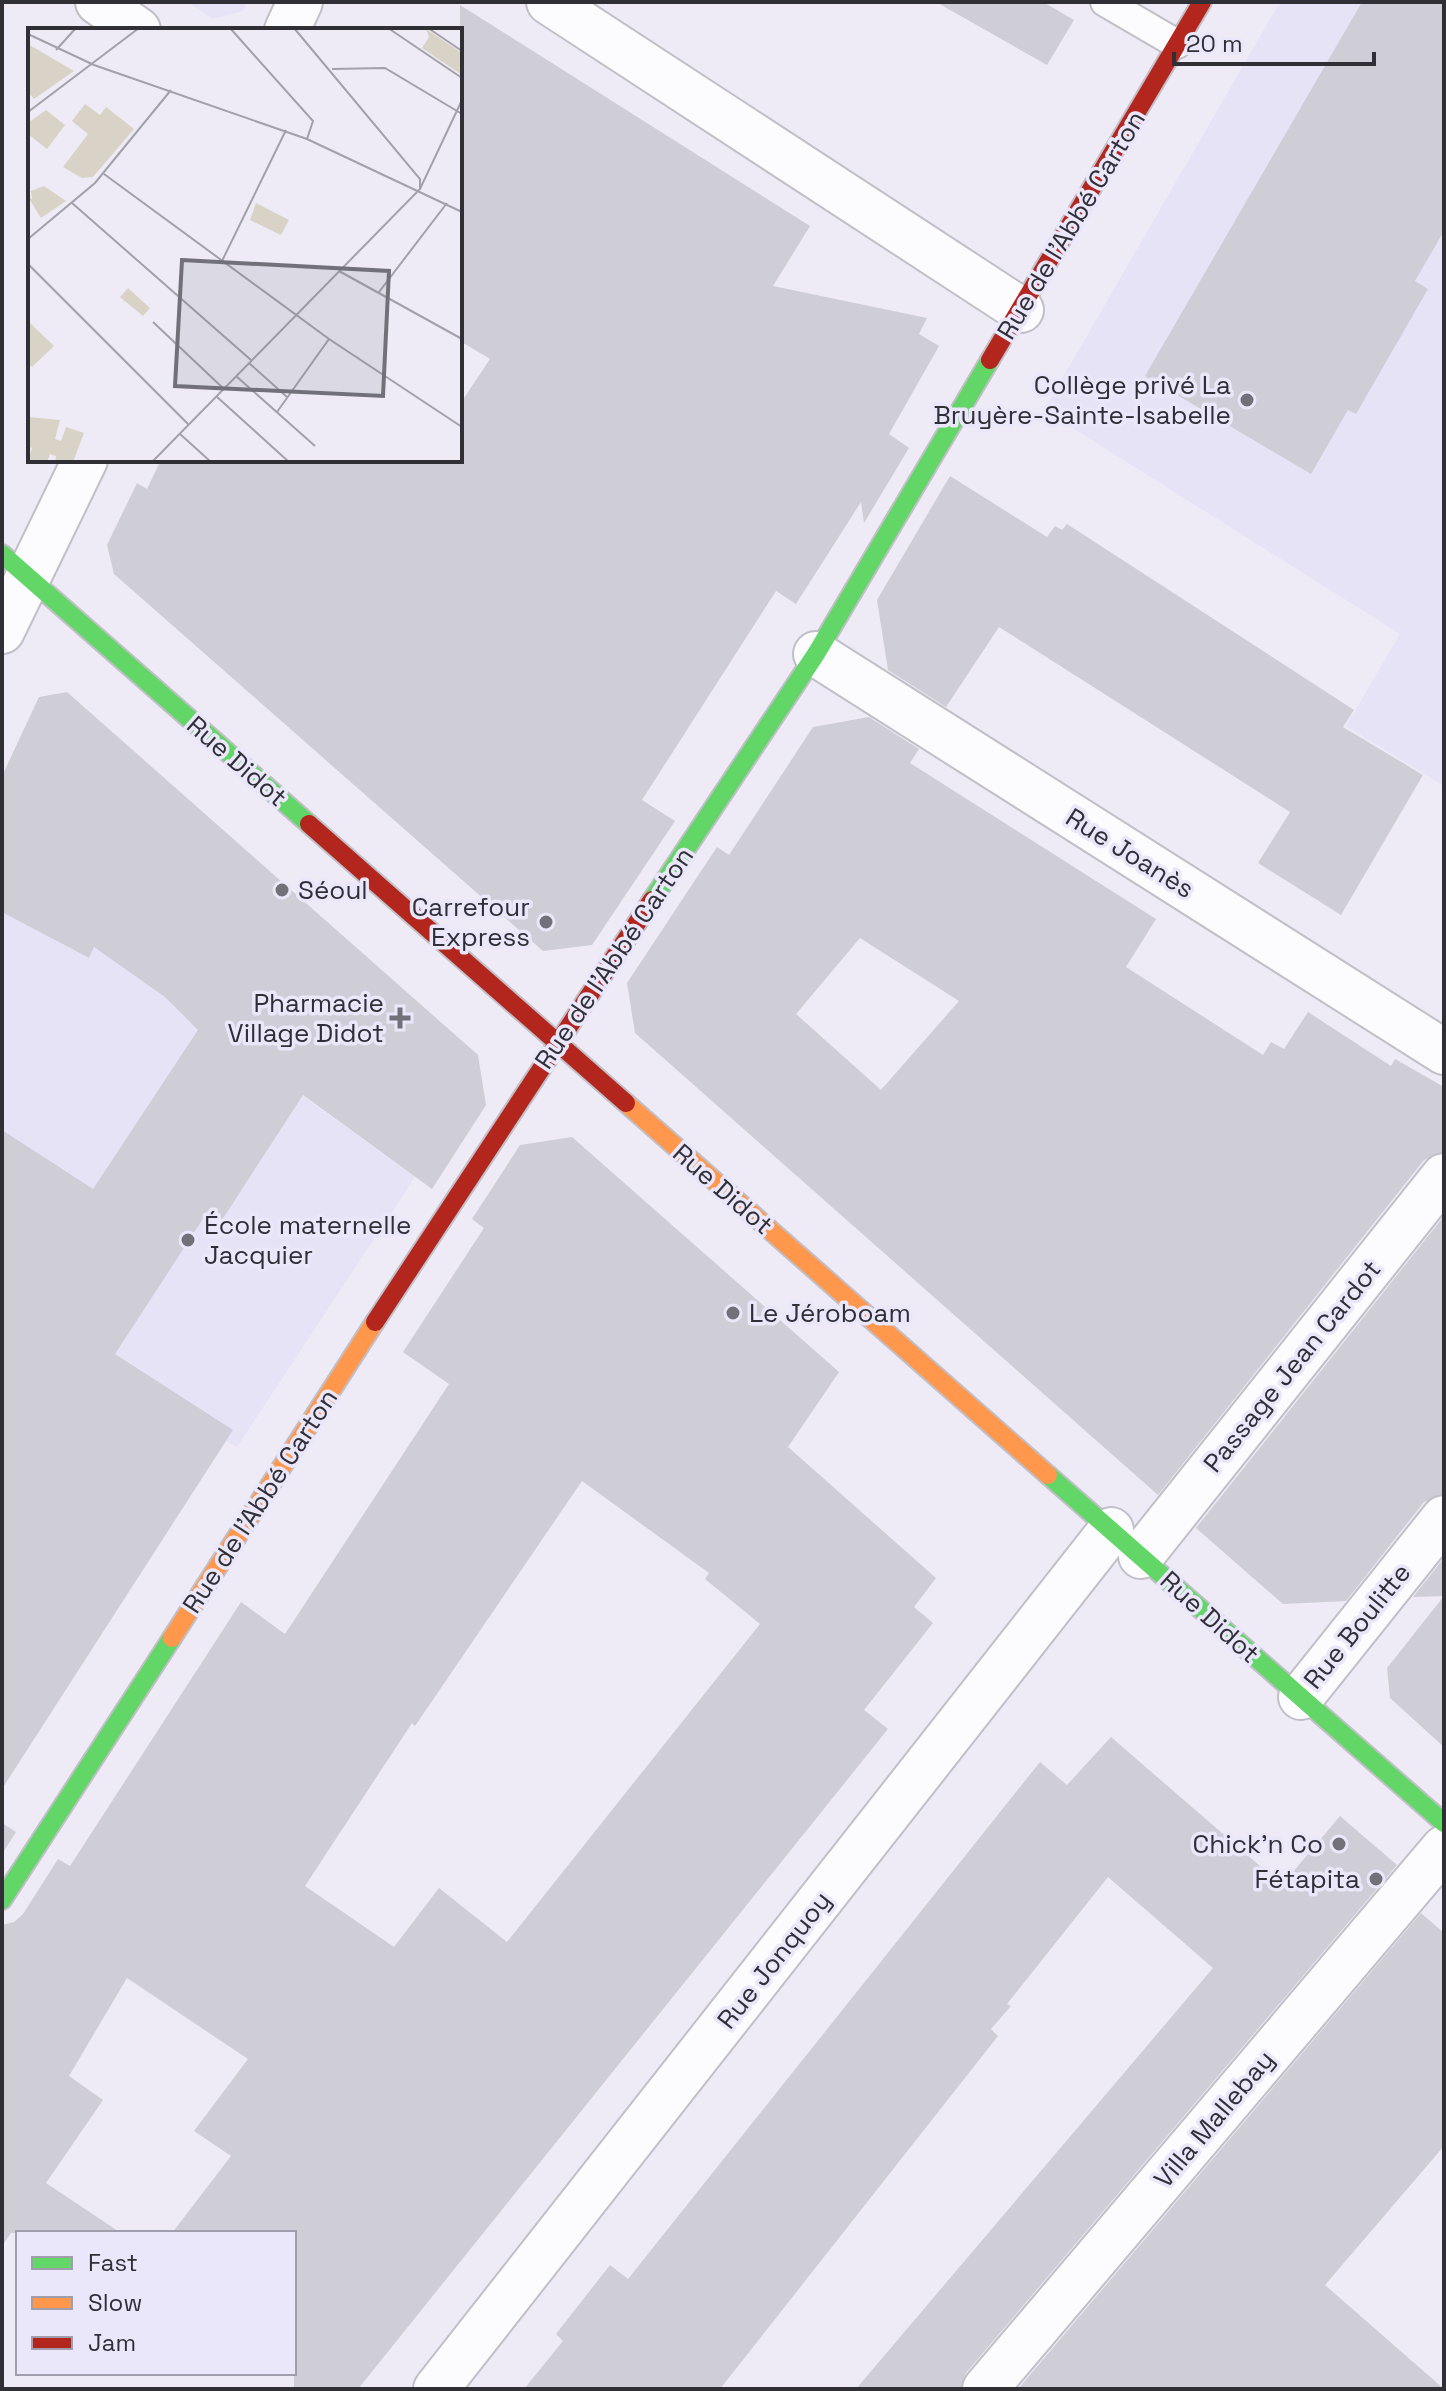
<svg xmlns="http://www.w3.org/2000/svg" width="1446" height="2391" font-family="'Space Grotesk',sans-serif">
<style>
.built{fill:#e7e3f7}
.building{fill:#cfcdd6;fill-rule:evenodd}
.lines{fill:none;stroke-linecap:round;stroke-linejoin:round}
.lane-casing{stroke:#c1bfc7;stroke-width:32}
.street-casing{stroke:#c1bfc7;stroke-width:48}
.fast-casing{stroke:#c1bfc7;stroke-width:22}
.slow-casing{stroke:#c1bfc7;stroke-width:22}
.jam-casing{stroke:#c1bfc7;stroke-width:22}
.lane{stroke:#fcfcfe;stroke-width:28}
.street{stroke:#fcfcfe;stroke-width:44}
.fast{stroke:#63d668;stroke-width:18}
.slow{stroke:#ff974d;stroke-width:18}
.jam{stroke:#b3261e;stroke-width:18}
.poi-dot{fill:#727179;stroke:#ebe7fb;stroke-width:3}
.labels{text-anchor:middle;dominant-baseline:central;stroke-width:7;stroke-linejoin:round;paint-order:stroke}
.street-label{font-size:26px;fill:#302f36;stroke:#ebe7fb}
.poi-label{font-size:26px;fill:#302f36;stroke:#ebe7fb;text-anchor:end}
.inset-road{fill:none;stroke:#a2a0a9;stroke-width:2}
.view{fill:#727179;fill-opacity:0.15;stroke:#727179;stroke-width:4}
.inset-edge{fill:none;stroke:#302f36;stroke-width:4}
</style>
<rect width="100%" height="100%" fill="#eeebf6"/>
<path class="built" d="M188,2H247L243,11L213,19Z
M1280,2H1444V786L1346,726L1400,634L1044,410Z
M2,901L56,923L54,940L89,958L95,946L415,1177L237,1447L226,1441L144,1568L2,1519Z"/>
<path class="building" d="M936,2H1043L1074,20L1047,65Z
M1362,2H1444V231L1415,281L1428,289L1356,414L1348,410L1311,474L1145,376Z
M460,5L810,226L773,286L927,318L919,334L939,346L889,434L909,448L864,523L861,502L796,604L776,591L642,800L675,821L592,945L543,951L114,574L107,545L137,483L147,489L161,460H460V404L490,359L460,341Z
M950,476L1047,537L1055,526L1062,530L1067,524L1354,710L1343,727L1423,775L1341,915L1258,863L1290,812L999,627L946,707L888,670L877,600Z
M67,692L478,1055L486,1105L432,1189L303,1095L222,1220L208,1211L115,1354L233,1430L2,1789V1130L93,1189L198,1030L165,997L94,947L89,958L2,912V776L39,697Z
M869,717L919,749L910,763L1156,919L1126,967L1263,1055L1271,1042L1284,1049L1308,1012L1391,1066L1395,1059L1444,1087V1152L1424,1160L1158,1495L635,1033L627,983L717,847L729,855L813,727ZM860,938L959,1001L881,1090L796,1014Z
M572,1137L839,1372L788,1447L936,1578L914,1607L933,1623L864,1710L888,1729L358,2389H294V2233H172L231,2156L194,2131L248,2059L127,1978L69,2076L103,2100L46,2183L121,2233H11L2,2246V1925L14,1922L23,1914L58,1859L70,1866L241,1602L285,1634L449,1384L403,1352L484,1228L472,1219L520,1145ZM582,1481L709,1573L705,1579L760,1624L507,1942L439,1888L394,1947L305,1886L412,1723L415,1726Z
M1444,1216V1494L1424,1502L1346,1601L1283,1604L1196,1528Z
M1444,1558V1596L1413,1597Z
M1444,1596V1747L1390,1698L1387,1668Z
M1111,1737L1282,1885L1340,1816L1397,1865L966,2373L961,2389H856L1213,1968L1108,1877L1007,2004L1011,2006L991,2029L998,2036L720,2389H524L563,2341L556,2334L610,2265L628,2279L1040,1762L1067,1785Z
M2,1823L16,1832L2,1854Z
M1421,1913L1444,1933V2146L1325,2285L1444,2389H1018Z"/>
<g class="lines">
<defs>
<path id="lane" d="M1105,2L1177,44"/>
<path id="street" d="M98,2L138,30
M549,2L1021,310
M287,30L300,2
M2,631L85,460
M816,654L1444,1052
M1141,1556L1444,1176
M1301,1697L1444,1518
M436,2389L1111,1530
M985,2389L1444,1848"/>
<path id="fast" d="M2,554L309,824
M652,900L816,654L990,360
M1048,1475L1444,1823
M2,1900L172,1638"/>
<path id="slow" d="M626,1103L1048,1475
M172,1638L375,1322"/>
<path id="jam" d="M990,360L1202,2
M309,824L626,1103
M375,1322L652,900"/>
</defs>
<use href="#lane" class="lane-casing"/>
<use href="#street" class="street-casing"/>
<use href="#fast" class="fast-casing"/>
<use href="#slow" class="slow-casing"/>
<use href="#jam" class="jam-casing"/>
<use href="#lane" class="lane"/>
<use href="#street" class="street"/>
<use href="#fast" class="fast"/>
<use href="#slow" class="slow"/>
<use href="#jam" class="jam"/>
</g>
<g class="poi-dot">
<circle cx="1247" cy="400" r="8"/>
<circle cx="282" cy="890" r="8"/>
<circle cx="546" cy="922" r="8"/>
<path d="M396 1006h8v8h8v8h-8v8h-8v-8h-8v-8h8z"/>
<circle cx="188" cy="1240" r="8"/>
<circle cx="733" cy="1313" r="8"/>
<circle cx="1339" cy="1844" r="8"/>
<circle cx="1376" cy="1879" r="8"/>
</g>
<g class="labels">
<g class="street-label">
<text transform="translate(1071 225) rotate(-59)">Rue de l'Abbé Carton</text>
<text transform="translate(237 761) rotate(41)">Rue Didot</text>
<text transform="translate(1130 853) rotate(32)">Rue Joanès</text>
<text transform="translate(614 958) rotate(-56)">Rue de l'Abbé Carton</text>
<text transform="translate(723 1189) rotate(41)">Rue Didot</text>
<text transform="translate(1292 1366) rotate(-51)">Passage Jean Cardot</text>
<text transform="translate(260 1501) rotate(-57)">Rue de l'Abbé Carton</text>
<text transform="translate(1210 1617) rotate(42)">Rue Didot</text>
<text transform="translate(1357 1626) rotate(-51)">Rue Boulitte</text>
<text transform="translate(774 1960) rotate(-52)">Rue Jonquoy</text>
<text transform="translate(1214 2119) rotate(-50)">Villa Mallebay</text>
</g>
<g class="poi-label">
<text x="1231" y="385">Collège privé La<tspan x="1231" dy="30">Bruyère-Sainte-Isabelle</tspan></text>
<text x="298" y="890" text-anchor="start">Séoul</text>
<text x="530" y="907">Carrefour<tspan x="530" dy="30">Express</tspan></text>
<text x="384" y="1003">Pharmacie<tspan x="384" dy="30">Village Didot</tspan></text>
<text x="204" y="1225" text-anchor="start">École maternelle<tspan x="204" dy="30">Jacquier</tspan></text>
<text x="749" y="1313" text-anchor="start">Le Jéroboam</text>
<text x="1323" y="1844">Chick'n Co</text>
<text x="1360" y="1879">Fétapita</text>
</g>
</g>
<g transform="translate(28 28)">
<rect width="434" height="434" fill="#eeebf6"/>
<path d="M398,1L434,25V47L394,20L401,9ZM0,16L46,43L6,71L0,64ZM57,76L72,87L78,79L106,101L65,149L54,150L35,139L60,106L44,93ZM18,82L37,97L19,121L0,106V95ZM16,158L38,173L13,190L0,169L4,171L3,163ZM228,175L261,192L253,207L222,192ZM100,260L122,280L115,288L92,269ZM0,293L26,318L4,339L0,335ZM0,382L1,389L32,392L27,411L33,413L38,399L56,405L45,434H27L28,428L22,426L19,434H0L4,420L0,418Z" fill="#d8d3c6"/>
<path class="inset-road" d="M202,0L285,93L279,111M266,0L392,151V161M360,0L434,50M400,0L434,23M0,6L66,37L279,111L434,184M28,22L48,0M304,41L357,40L434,86M0,84L111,0M76,146L301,311L434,399M44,175L223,332M0,211L67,155L143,62M194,233L258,102M0,236L161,397M311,243L434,311M351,264L419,175M125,294L196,361M221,335L259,369M208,348L287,418M188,368L261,434M249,384L301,311M152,406L183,434M124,434L392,161L434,72"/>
<path class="view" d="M154,232L361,243L355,368L147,358Z"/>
<rect width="434" height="434" class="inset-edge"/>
</g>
<rect width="1446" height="2391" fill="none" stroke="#302f36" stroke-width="8"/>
<rect x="16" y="2231" width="280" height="144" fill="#ebe7fb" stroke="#a09dac" stroke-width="2"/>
<rect x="32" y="2257" width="40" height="12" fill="#63d668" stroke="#a09dac" stroke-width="2"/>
<text x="88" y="2271" font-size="24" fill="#302f36">Fast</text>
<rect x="32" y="2297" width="40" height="12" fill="#ff974d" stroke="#a09dac" stroke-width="2"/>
<text x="88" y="2311" font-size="24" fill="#302f36">Slow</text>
<rect x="32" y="2337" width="40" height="12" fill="#b3261e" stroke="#a09dac" stroke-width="2"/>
<text x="88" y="2351" font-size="24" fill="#302f36">Jam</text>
<path d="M1174 52v12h200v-12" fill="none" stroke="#302f36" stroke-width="4"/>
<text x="1186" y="52" font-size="24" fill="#302f36" stroke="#ebe7fb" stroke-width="6" paint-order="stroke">20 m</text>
</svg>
